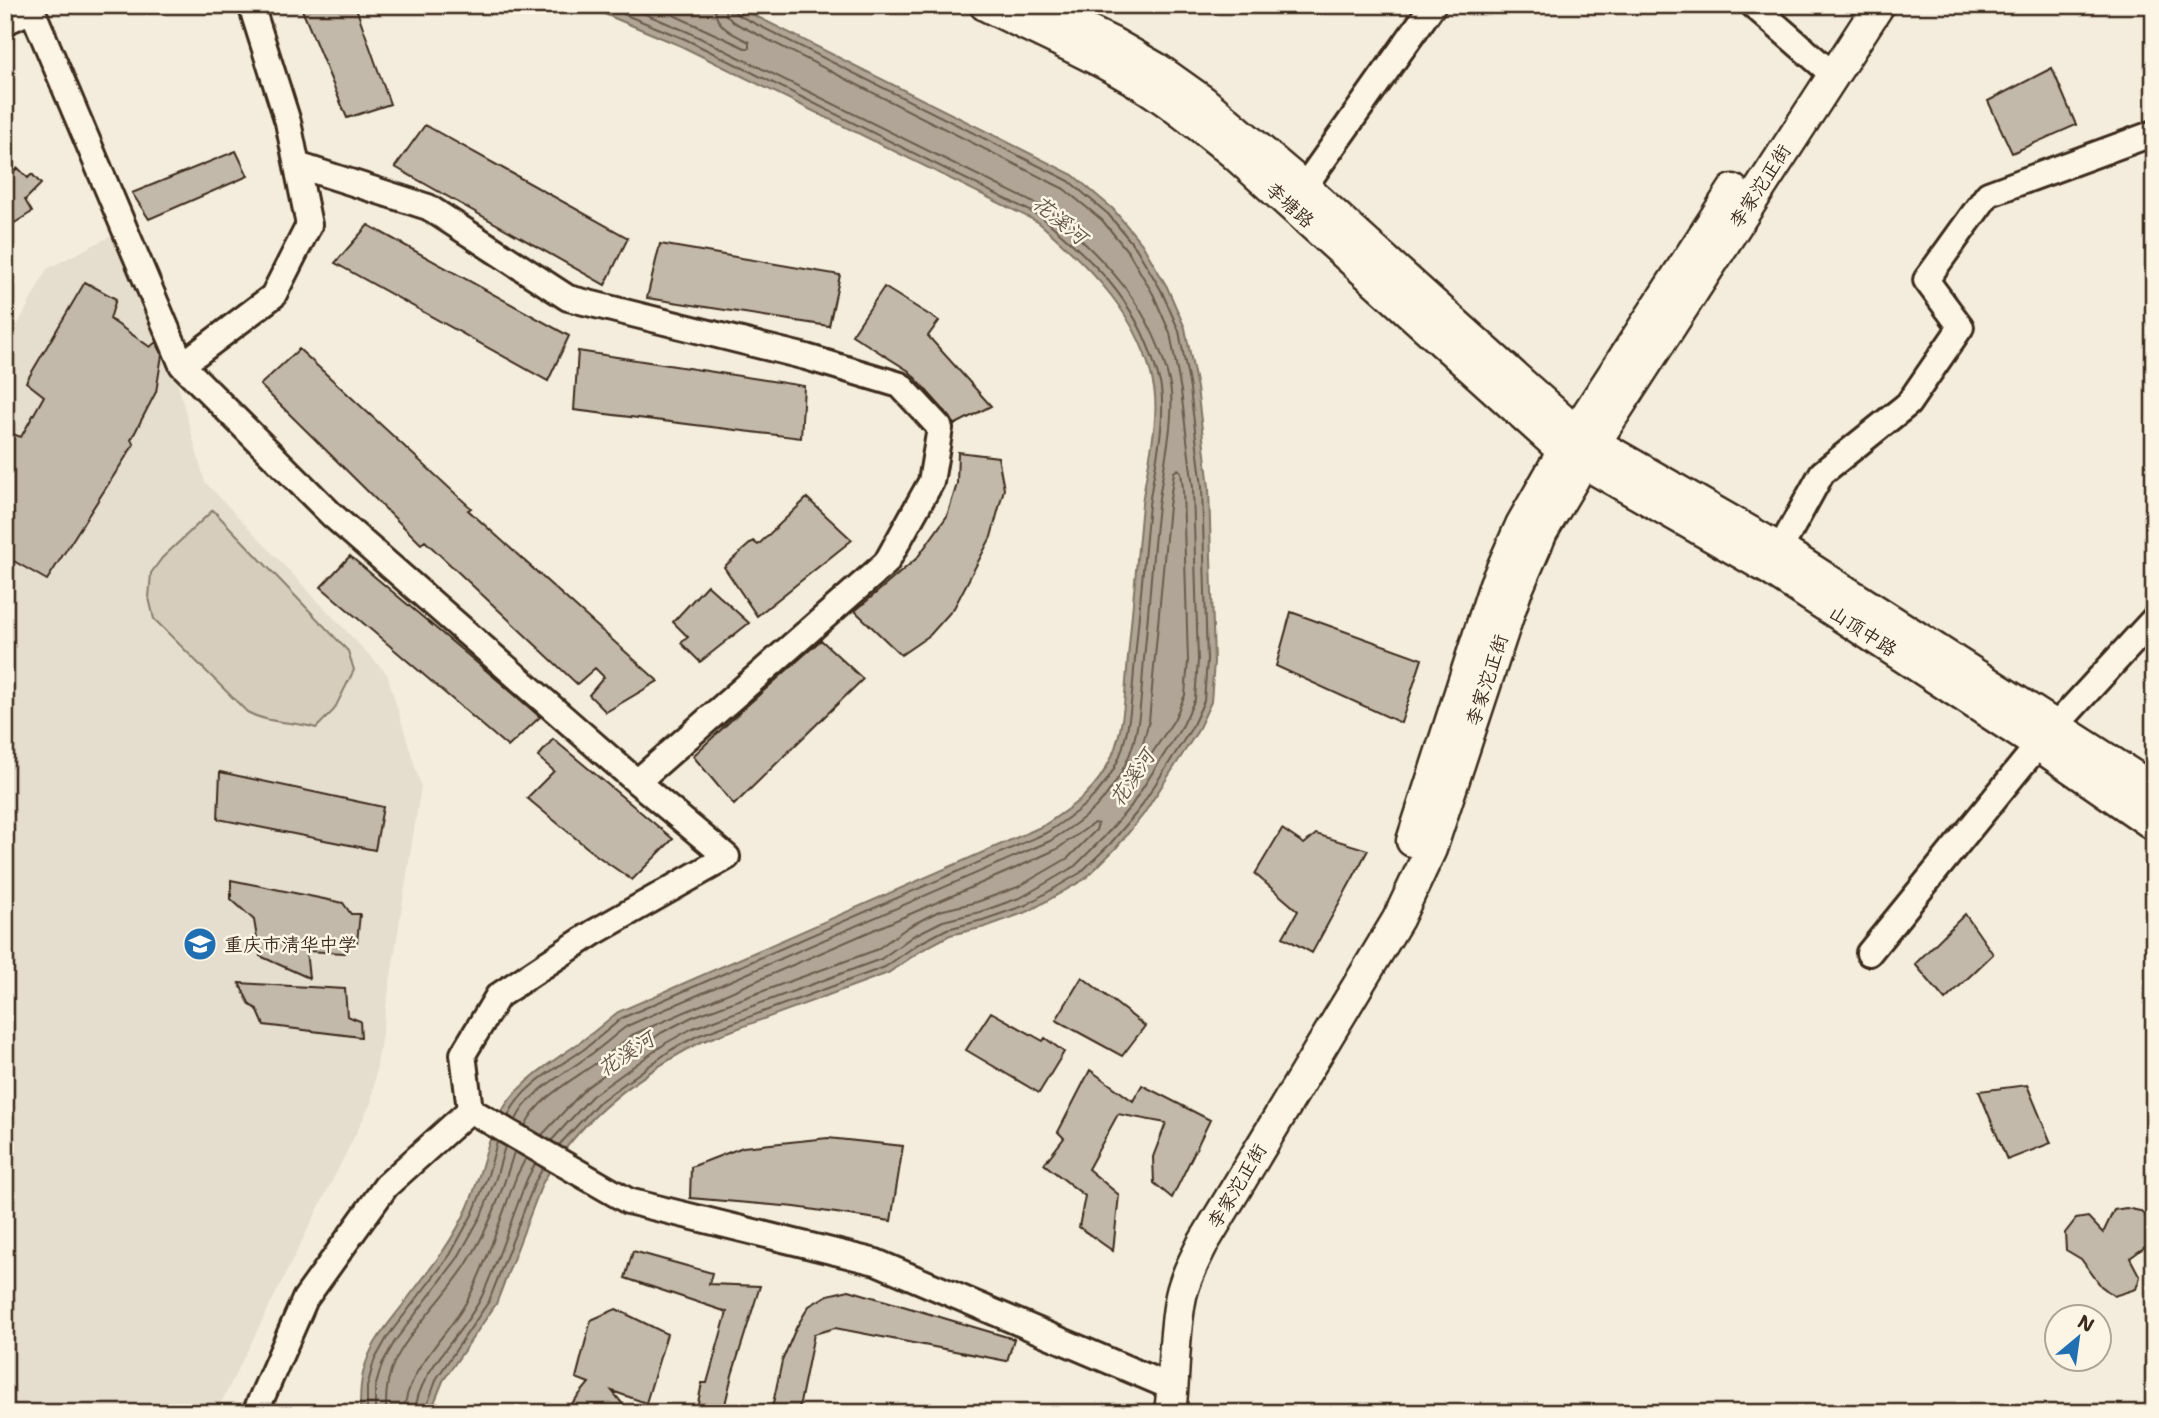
<svg xmlns="http://www.w3.org/2000/svg" width="2159" height="1418" font-family="'Shantell Sans','LXGW WenKai TC',sans-serif">
<style>
.built{fill:#e5ddce}
.green{fill:#d6cdbd;stroke:#887c6e;stroke-width:2}
.water{fill:#b0a596;stroke:#817466;stroke-width:2}
.lines{fill:none;stroke-linecap:round;stroke-linejoin:round}
.shore{stroke:#6a5b4e;stroke-width:2}
.building{fill:#c3b9aa;stroke:#3b2a1e;stroke-width:2}
.minor-casing{stroke:#3b2a1e;stroke-width:30}
.major-casing{stroke:#3b2a1e;stroke-width:35}
.minor{stroke:#fcf5e5;stroke-width:24}
.major{stroke:#fcf5e5;stroke-width:30}
.labels{text-anchor:middle;dominant-baseline:central;stroke-width:5;stroke-linejoin:round;paint-order:stroke}
.street-label{font-size:19px;fill:#3b2a1e;stroke:#fcf5e5}
.poi-label{font-size:19px;fill:#3b2a1e;stroke:#fcf5e5;text-anchor:start}
.water-label{font-size:21px;font-style:italic;fill:#645548;stroke:#fcf5e5}
</style>
<rect width="100%" height="100%" fill="#f4eddd"/>
<filter id="ink" filterUnits="userSpaceOnUse"><feTurbulence type="fractalNoise" baseFrequency=".0143" numOctaves="2"/><feDisplacementMap in="SourceGraphic" scale="14" xChannelSelector="R" yChannelSelector="G"/><feConvolveMatrix kernelMatrix="1 2 1 2 8 2 1 2 1" color-interpolation-filters="sRGB"/></filter>
<g filter="url(#ink)">
<path class="built" d="M111,236L176,378L205,482L387,674L421,786L371,1103L216,1413H5V349L47,269Z"/>
<path class="green" d="M213,510L348,651L354,670L334,710L316,728C293,721 269,724 247,712L154,619L149,598L151,573L162,558Z"/>
<path class="water" d="M583,5H734L1073,175L1113,209L1142,244L1167,287L1185,328L1197,388L1209,487L1214,662L1211,702L1197,732L1143,815L1116,848L1085,879L1029,911L985,927L950,935L922,950L888,973L701,1042C638,1075 576,1122 542,1184L496,1304L443,1381L430,1413H360C360,1394 360,1378 367,1360C374,1340 389,1323 402,1306C425,1275 451,1245 467,1209C482,1176 487,1133 507,1103C524,1079 552,1062 576,1045C591,1035 604,1023 618,1012L1043,826C1073,806 1097,791 1112,756C1125,725 1125,690 1128,657C1133,606 1137,555 1142,504C1146,469 1160,422 1154,388C1142,317 1090,267 1038,222L681,46Z"/>
<g class="lines">
<path class="shore" d="M652,5L745,48H749V42C731,33 715,27 714,5
M1178,469L1181,472L1183,489L1188,661L1185,695L1174,720L1143,767L1140,769L1137,765L1149,721L1169,506L1174,472Z
M508,1116C522,1085 557,1068 583,1050C596,1040 609,1029 622,1018L1046,833C1078,812 1104,794 1119,758C1131,727 1132,692 1135,659C1140,607 1144,556 1149,505C1154,467 1166,426 1161,388C1160,380 1156,371 1154,363C1134,298 1092,260 1042,217L685,39L601,5
M516,1120C528,1092 563,1075 587,1057C601,1048 613,1036 627,1026L1050,841C1085,819 1108,802 1126,763C1141,731 1141,693 1144,659C1149,608 1152,557 1158,506C1162,472 1176,418 1170,385C1154,308 1105,259 1048,210L688,32L624,5
M525,1126C537,1099 569,1082 592,1066C606,1057 619,1045 632,1035L1016,868L1057,849L1094,823L1098,824L1096,830L1068,858L1018,887L977,902L939,911L908,927L876,950L692,1017L661,1033L586,1088L542,1135
M551,1141L592,1096L666,1043L693,1028L881,959L913,936L943,921L980,912L1022,897L1075,866L1104,837L1131,806L1183,725L1195,699L1198,661L1193,488L1181,391L1170,333L1153,294L1129,253L1102,220L1064,189L733,22L726,15L724,5
M559,1145L598,1103L671,1050L697,1036L885,967L918,944L947,929L983,920L1026,905L1080,873L1110,844L1138,811L1191,729L1204,701L1207,661L1202,487L1190,389L1179,331L1161,290L1136,248L1108,214L1069,181L738,15L734,11L733,5
M367,1413V1387L374,1361L388,1336L450,1255L473,1213L488,1175L497,1142
M375,1413V1388L382,1364L395,1341L457,1259L481,1216L496,1178L505,1146
M386,1413C386,1398 386,1385 391,1370C404,1335 445,1298 466,1265C489,1229 502,1192 514,1152
M404,1413C406,1366 454,1332 472,1291C490,1254 502,1214 517,1175L526,1158
M415,1413C417,1371 465,1333 482,1296C499,1258 512,1218 527,1179L535,1164
M424,1413L437,1378L489,1301L535,1182L543,1168"/>
</g>
<path class="building" d="M300,5H355L390,104L347,118Z
M2052,68L2076,125L2012,153L1988,101Z
M425,125L628,238L605,285L395,167Z
M236,151L248,176L149,219L132,193Z
M18,168L28,178L32,174L41,184L25,200L32,212L5,229V178Z
M368,225L569,336L548,381L335,263Z
M660,244L840,275L829,326L647,298Z
M85,282L116,299L110,319L150,347L156,342L162,355L156,392L131,440L134,444L47,580L5,556V444L10,433L21,437L44,396L26,382Z
M884,287L939,321L928,336L991,406L954,425L951,418L909,371L852,335Z
M299,349L471,508L468,510L658,681L606,712L589,695L604,677L595,668L577,684L425,541L421,544L260,385Z
M578,351L804,386L801,438L574,410Z
M958,452L998,457L1004,489L991,537L954,608L930,635L901,655L855,611L917,558L947,516L957,484Z
M807,498L852,540L757,616L724,567L753,541L758,545Z
M350,556L501,683L540,717L508,747L321,587Z
M707,585L749,623L700,662L681,643L688,637L673,622Z
M1291,612L1422,659L1401,723L1276,666Z
M821,640L863,679L734,805L693,756L742,710Z
M553,739L673,839L632,880L596,855L527,798L554,771L538,757Z
M220,772L383,807L375,850L218,819Z
M1282,829L1304,844L1316,834L1368,850L1312,953L1283,937L1298,911L1255,874Z
M231,880L343,903L351,914H360L357,942H351L345,953L306,951L309,978L260,956L254,920L231,899Z
M1965,914L1993,954L1945,1000L1915,964Z
M1082,977L1145,1026L1122,1056L1056,1020Z
M239,983L345,989L347,1016L360,1021L361,1037L264,1025L257,1009L250,1005Z
M991,1012L1043,1041L1045,1038L1064,1052L1039,1093L966,1050Z
M1090,1070L1133,1101L1142,1085L1210,1120L1172,1198L1154,1183L1153,1157L1166,1123L1118,1114L1088,1169L1119,1195L1113,1251L1079,1227L1085,1196L1044,1164L1064,1138L1058,1132Z
M2027,1085L2051,1143L2007,1160L1979,1091Z
M828,1138L903,1146L891,1221L795,1207L690,1198L691,1167L743,1147Z
M2126,1208L2140,1211L2146,1217L2151,1232L2149,1244L2130,1258L2140,1277L2136,1289L2114,1296L2101,1286L2081,1259L2066,1250L2065,1233L2076,1219L2088,1217L2103,1233L2114,1210Z
M633,1251L712,1273L709,1284L760,1286L732,1375L723,1413H696L702,1383H707L727,1312L625,1278Z
M849,1290L1014,1339L1007,1361L835,1328L814,1334L798,1413H771L782,1361L796,1328L809,1306L828,1295Z
M616,1309L667,1334L646,1403L612,1391L630,1413H564L589,1383L576,1378L591,1320Z"/>
<g class="lines">
<defs>
<path id="minor" d="M30,5L182,365L332,515L637,782L727,857L593,933L498,996L463,1054L470,1110L386,1186L305,1299L255,1413
M1753,5L1832,74
M5,22L32,10
M297,165L428,207L568,298L806,357L900,385L940,428L931,482L886,563L637,782
M1304,187L1433,5
M182,365L273,296L309,225L288,122L251,5
M1780,549L1822,473L1908,404L1961,327L1926,280L1988,194L2154,133
M1869,953L2038,745L2154,619
M470,1110L628,1201L876,1262L1173,1388"/>
<path id="major" d="M985,5C1039,32 1096,56 1147,88C1177,107 1205,131 1233,153L1563,451L1769,569L2038,745L2154,825
M1033,5L1111,42L1158,69L1203,101L1304,187L1576,432L1780,549L2154,789
M1412,841L1495,584L1521,525L1563,451L1733,190
M1170,1413C1175,1374 1173,1334 1181,1296C1185,1278 1194,1261 1202,1245L1398,919L1431,849L1516,592L1542,532L1595,443L1879,5"/>
</defs>
<use href="#minor" class="minor-casing"/>
<use href="#major" class="major-casing"/>
<use href="#minor" class="minor"/>
<use href="#major" class="major"/>
</g>
</g>
<defs>
<symbol id="school-disc" viewBox="-11 -11 22 22"><circle r="9.5" fill="#1f6fb2" stroke="#fcf5e5"/><path d="M0-5L7-2L0 1L-7-2ZM-4 1L0 2.5L4 1V4Q0 6-4 4Z" fill="#fff"/></symbol>
</defs>
<g fill-rule="evenodd">
<use href="#school-disc" x="181" y="925" width="38" height="38"/>
</g>
<g class="labels">
<g class="street-label">
<text transform="translate(1760 186) rotate(-57)">李家沱正街</text>
<text transform="translate(1290 205) rotate(42)">李塘路</text>
<text transform="translate(1863 631) rotate(33)">山顶中路</text>
<text transform="translate(1487 680) rotate(-72)">李家沱正街</text>
<text transform="translate(1237 1186) rotate(-59)">李家沱正街</text>
</g>
<g class="poi-label">
<text x="224" y="944">重庆市清华中学</text>
</g>
<g class="water-label">
<text transform="translate(1060 220) rotate(40)">花溪河</text>
<text transform="translate(1132 778) rotate(-56)">花溪河</text>
<text transform="translate(626 1054) rotate(-33)">花溪河</text>
</g>
</g>
<rect width="2159" height="1418" fill="none" stroke="#fcf5e5" stroke-width="28"/>
<rect x="14" y="14" width="2131" height="1390" fill="none" stroke="#3b2a1e" stroke-width="2.5" filter="url(#ink)"/>
<g transform="translate(2078 1338) rotate(29)"><circle r="33" fill="#fcf5e5" stroke="#afa495" stroke-width="2"/>
<path d="M0-5L12 26L0 18L-12 26Z" fill="#1f6fb2"/>
<text y="-10" font-size="19" font-weight="bold" text-anchor="middle" fill="#3b2a1e">N</text>
</g>
</svg>
